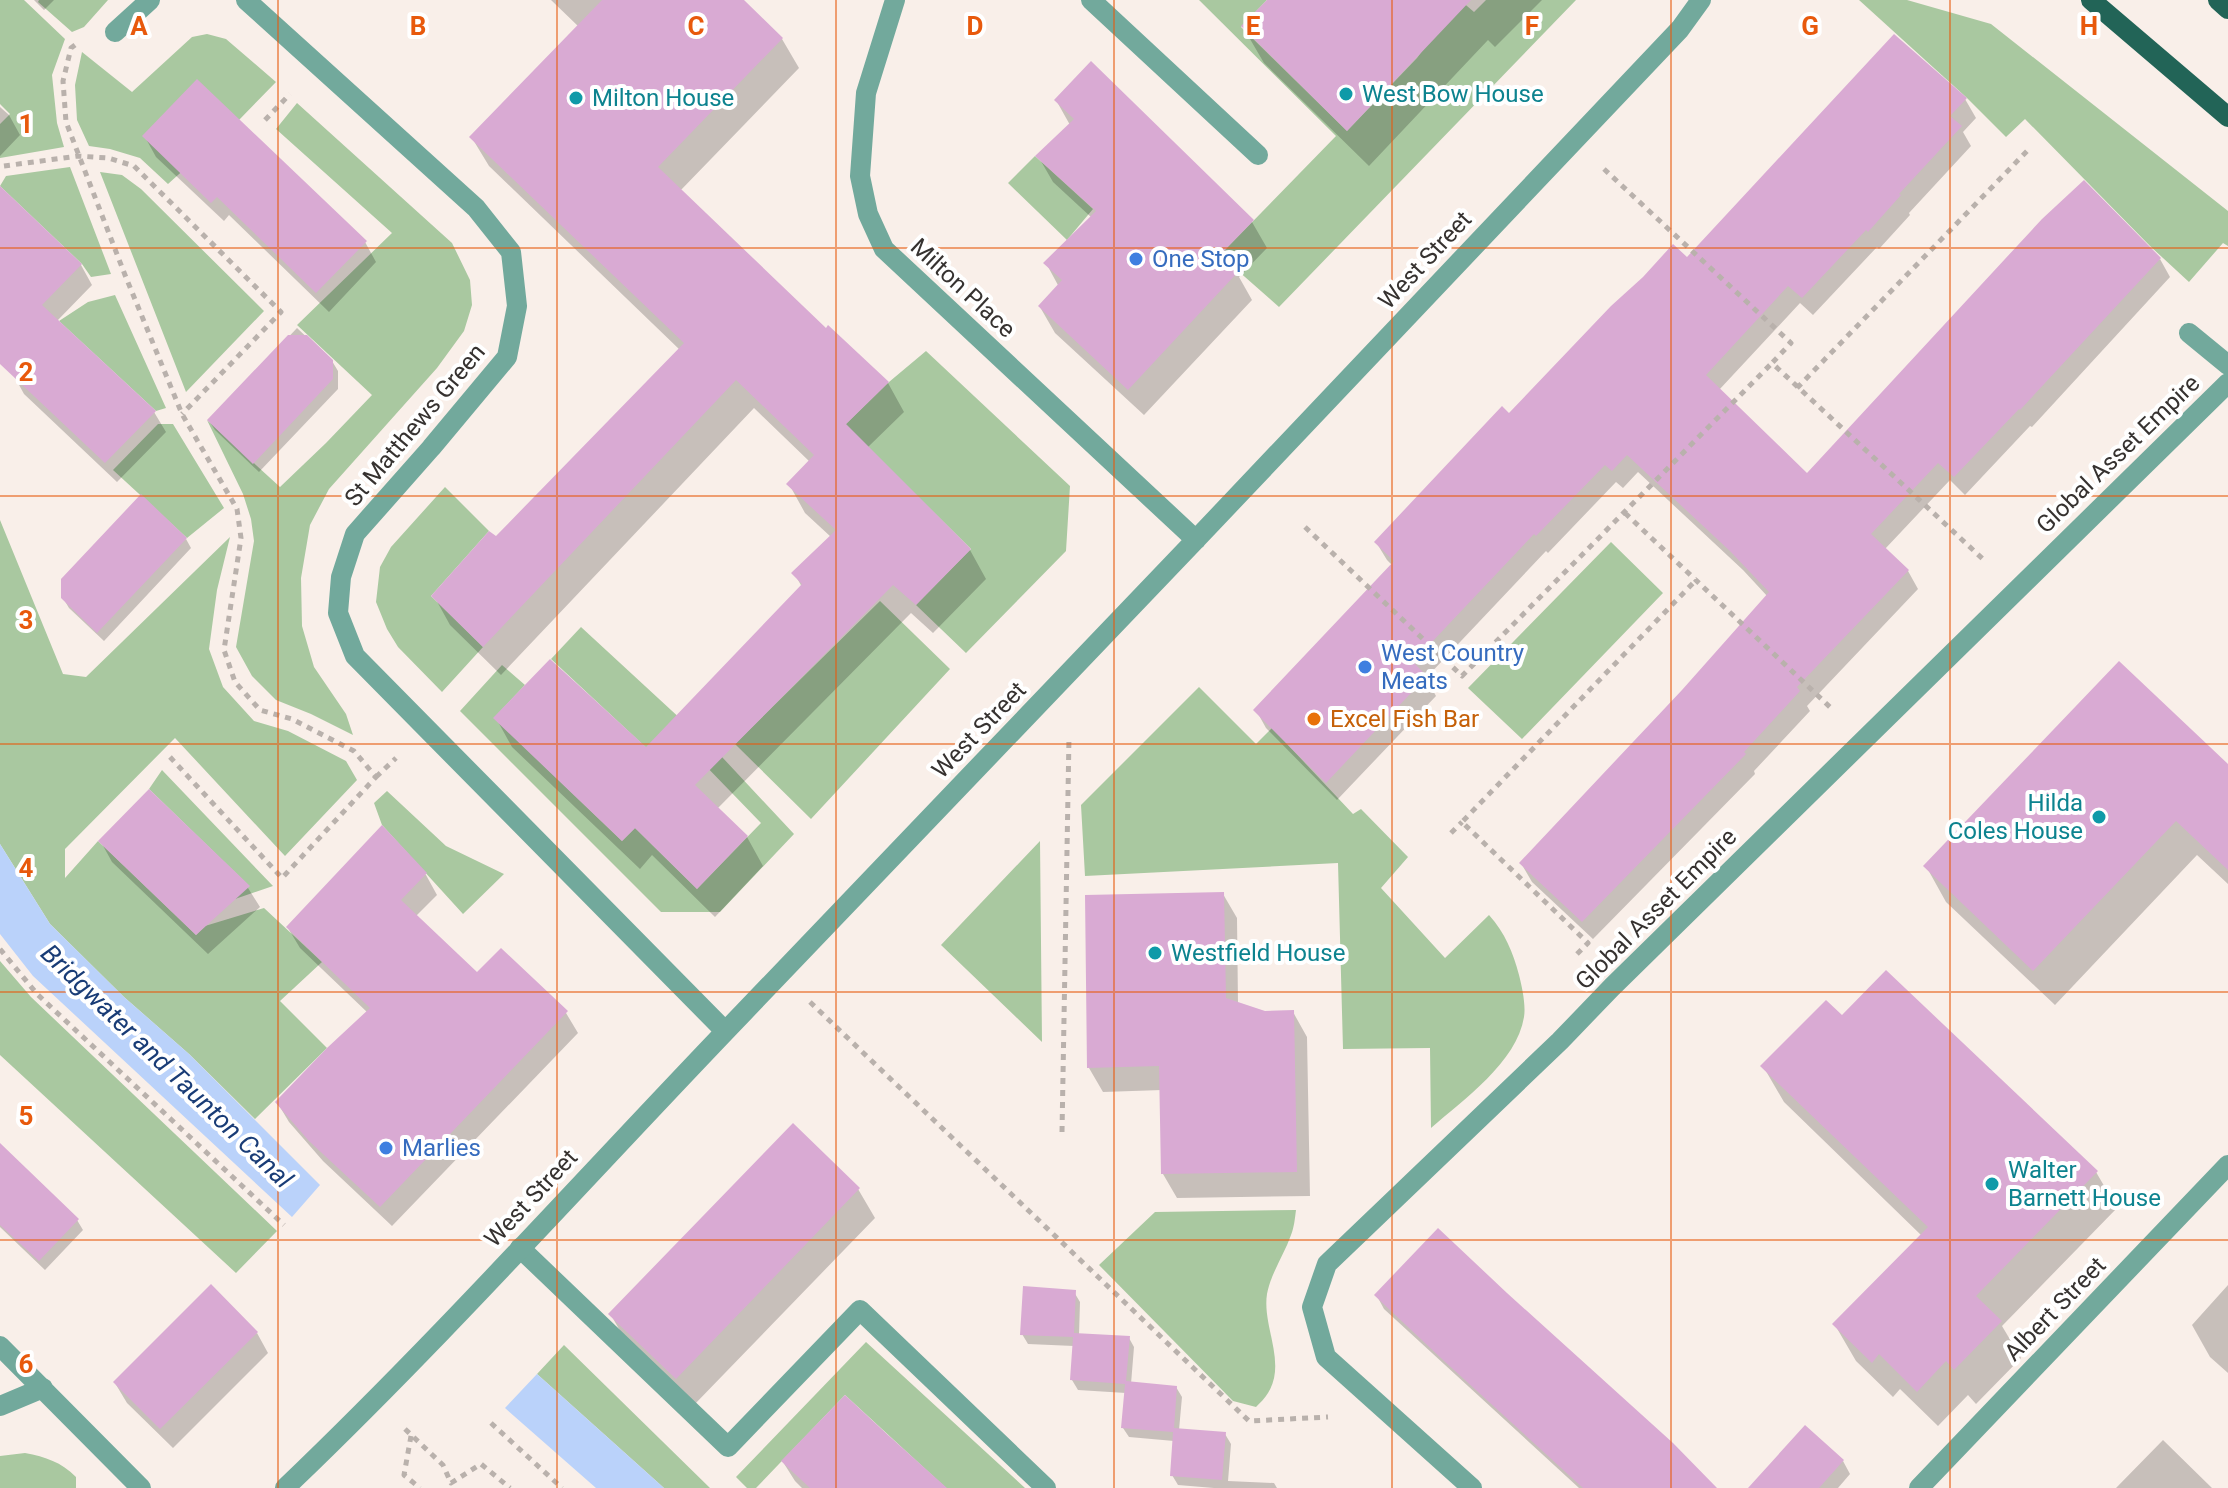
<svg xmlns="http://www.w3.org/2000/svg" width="2228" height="1488" font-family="Roboto,sans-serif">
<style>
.green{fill:#a9c8a0}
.water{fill:#bad2fa}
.shadow{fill:#0003}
.building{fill:#d9aad3}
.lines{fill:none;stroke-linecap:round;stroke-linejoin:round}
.path{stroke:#b9b1ac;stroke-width:5;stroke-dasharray:6 6;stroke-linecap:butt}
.service{stroke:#72a99c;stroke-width:20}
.minor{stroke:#72a99c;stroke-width:20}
.primary{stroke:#226457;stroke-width:20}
.grid{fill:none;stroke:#e8590c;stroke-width:2;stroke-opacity:0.55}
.culture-dot{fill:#0f9aa8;stroke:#fff;stroke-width:3}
.shop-dot{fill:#3f7fe0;stroke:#fff;stroke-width:3}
.food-dot{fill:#e8710a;stroke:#fff;stroke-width:3}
.labels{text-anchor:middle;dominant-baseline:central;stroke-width:8;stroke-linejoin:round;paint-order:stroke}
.culture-label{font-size:24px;fill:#0d838f;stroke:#fff;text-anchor:start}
.shop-label{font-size:24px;fill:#366cbe;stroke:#fff;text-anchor:start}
.street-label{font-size:24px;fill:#363230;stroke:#fff}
.food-label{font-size:24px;fill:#c56008;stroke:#fff;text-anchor:start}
.water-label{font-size:26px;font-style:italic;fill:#193c76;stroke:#fff}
.grid-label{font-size:26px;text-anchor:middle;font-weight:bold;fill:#e8590c;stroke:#fff;stroke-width:8;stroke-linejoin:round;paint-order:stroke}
</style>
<rect width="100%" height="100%" fill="#f9efe9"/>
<path class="green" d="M0,0H24L65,39L52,75L57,123L64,147L0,158V124L10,114L0,104Z
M39,0H108L84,27L72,32L38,2Z
M1199,0H1267L1241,27L1347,131L1417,58L1460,0L1474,12L1486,0H1576L1279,307L1220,255L1336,136Z
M1859,0H1907L1991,24L2228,211V246L2223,243L2189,282L2150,246L2025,119L2006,137L1967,98Z
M207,34L226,39L276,82L239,120L168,184L140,158L110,149L89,146L77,120L75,85L82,52L132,92L192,37Z
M297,103L452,243L470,280L472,305L464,331L437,368L329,489L310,525L301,578L302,626L314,667L346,714L353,735L311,714L276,700L252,676L236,647L254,541L251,519L243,494L207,420L280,487L326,443L372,395L297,325L392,233L276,129Z
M1035,156L1093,209L1067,240L1008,183Z
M70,167L111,274L91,277L82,264L0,186L6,176Z
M100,172L122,175L141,189L264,311L186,392Z
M115,295L166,408L156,411L59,321L88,302Z
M926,351L1070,486L1066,551L966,653L916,605L971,549L845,425L889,382Z
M158,424H173L224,508L187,538L113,470Z
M445,487L489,531L431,596L483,647L442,692L398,647L387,629L376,602L380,567L391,547Z
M0,520L63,674L86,677L230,537L217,590L209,649L223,687L254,721L288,731L346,761L357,780L285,856L175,738L65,849V878L98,841L196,935L205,926L264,908L322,962L280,1001L327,1048L255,1119L189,1054L124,997L50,924L0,844Z
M1611,542L1663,593L1522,739L1468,688Z
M880,601L950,669L811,819L735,744Z
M581,627L684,722L654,755L551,659Z
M502,665L525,685L494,718L622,841L635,828L697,889L761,823L700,760L722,757L794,834L720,912H661L460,711Z
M1199,687L1256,744L1272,728L1353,814L1361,809L1408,857L1381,888L1445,958L1489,915C1505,933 1513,952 1519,975C1522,987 1526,1005 1524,1017C1517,1062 1463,1100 1431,1128L1430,1048L1343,1049L1338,863L1085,876L1081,805Z
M162,770L273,886L235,899L247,884L149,789Z
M387,791L446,846L504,874L463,914L382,825L374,803Z
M1040,841L1042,1042L941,945Z
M0,961L31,997L277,1231L236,1273L0,1055Z
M1296,1210C1295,1218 1294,1228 1291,1235C1284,1255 1271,1273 1267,1294C1262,1326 1287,1363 1268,1393C1265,1398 1260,1403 1256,1407L1233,1401L1099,1265L1155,1212Z
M866,1342L1025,1488H946L845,1395L756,1488H747L736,1477Z
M564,1345L710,1488H664L537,1374Z
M25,1453C46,1457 61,1462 76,1477V1488H0V1456Z"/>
<path class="water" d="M0,844L50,924L124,997L189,1054L320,1185L292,1217L33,976L0,934Z
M537,1374L664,1488H596L505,1408Z"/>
<path class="shadow" d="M34,0H54L44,10Z
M551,0H741L782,39L799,68L680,191L826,331L888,383L904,412L867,448L970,550L986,579L933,633L911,613L717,809L747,837L763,866L715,917L652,855L640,869L512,747L496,718L646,750L802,587L794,573L831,537L805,513L789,484L810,462L754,408L501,675L450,625L434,596L496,538L680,350L489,166L472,138L579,27Z
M1269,0H1542L1495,47L1488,40L1369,166L1264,63L1243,27Z
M1965,99L1976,118L1963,132L1971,146L1909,213L1910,215L1879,249L1877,247L1813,315L1800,303L1719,390L1807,476L2160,259L2170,277L2032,427L2030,426L1965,495L1950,480L1885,549L1908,571L1918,589L1807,706L1810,711L1754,771L1755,774L1593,939L1532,882L1521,863L1683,692L1768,597L1743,570L1638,472L1623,488L1616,482L1548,553L1546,551L1426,678L1436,696L1337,800L1266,728L1256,710L1392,565L1387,560L1376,542L1510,416L1687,260Z
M1056,100L1252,222L1267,248L1239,277L1252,300L1144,415L1055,333L1040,307L1059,287L1046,263L1092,218L1053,182L1038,156L1070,125Z
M0,107L9,115L20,135L0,156Z
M145,137L365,242L376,262L329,312L229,215L224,221L156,157Z
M0,188L81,265L92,285L57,321L154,412L166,432L117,482L24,394L13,374L0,293Z
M297,328L332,361L338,371V389L259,472L215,430L209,421Z
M186,539L191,548L104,641L69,608L63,598Z
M2228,767V884L2197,855L2055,1005L1946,902L1926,866Z
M149,792L248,888L260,907L208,954L112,862L101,842Z
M382,828L426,875L437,895L416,916L477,975L566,1013L578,1033L392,1226L323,1161L289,1122L277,1102L368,1013L300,948L288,928Z
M1223,894L1237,918L1238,1004L1264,1013L1293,1012L1307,1037L1310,1196L1177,1198L1163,1174L1162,1090L1103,1092L1089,1068Z
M1842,1018L2096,1172L2117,1208L2002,1326L2021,1358L1976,1404L1968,1395L1938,1426L1900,1389L1893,1397L1856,1361L1835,1325L1922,1236L1784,1102L1763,1066Z
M0,1146L77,1220L83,1230L45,1270L0,1227Z
M858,1189L875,1218L693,1406L627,1343L611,1315Z
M2228,1285V1373L2210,1357L2192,1325Z
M1074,1292L1080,1302L1079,1335L1129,1338L1134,1347L1131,1384L1176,1387L1182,1397L1179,1430L1225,1434L1231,1444L1228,1481L1274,1483L1277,1488H1214L1178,1485L1172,1475L1174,1441L1129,1437L1123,1428L1126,1393L1078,1390L1072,1380L1074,1346L1028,1344L1022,1334Z
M1377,1296L1714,1488H1579L1384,1309Z
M257,1333L268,1353L173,1448L127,1403L115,1383Z
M2163,1440L2212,1488H2116Z
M1843,1461L1850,1474L1838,1488H1751Z
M783,1462L944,1488H802L795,1481Z"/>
<path class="building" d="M602,0H744L783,38L658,167L826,328L828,325L889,382L846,424L971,549L916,605L893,585L695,785L748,836L697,889L635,828L622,841L493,718L550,659L646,747L802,584L791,573L836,530L786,484L814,455L736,380L483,647L431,596L489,531L496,536L684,343L469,137Z
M1267,0H1471L1347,131L1241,26Z
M1894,34L1967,98L1950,116L1962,126L1899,194L1901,195L1868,232L1866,230L1802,298L1788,286L1706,375L1807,473L2042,219L2084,180L2161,258L2020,410L2019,409L1954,477L1938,463L1871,534L1909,570L1797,687L1800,691L1744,752L1746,754L1582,922L1519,863L1682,690L1769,592L1730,551L1627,455L1612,471L1605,465L1536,536L1534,534L1413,662L1427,676L1326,783L1253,710L1394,561L1374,542L1469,441L1502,406L1509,413L1611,306L1643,277L1673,244L1687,257Z
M1091,61L1254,220L1220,255L1238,272L1128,390L1038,306L1062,280L1043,263L1096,211L1035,156L1074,119L1054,100Z
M197,79L367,241L316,293L217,197L211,203L142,136Z
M0,186L82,264L42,305L156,411L105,463L0,364Z
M288,335H307L333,360V379L253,464L207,420Z
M141,494L187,538L97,633L61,598V579Z
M2119,661L2228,764V870L2176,821L2033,971L1923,866Z
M149,789L250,886L196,935L98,841Z
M382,825L427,873L401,900L477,972L501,948L568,1011L380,1207L309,1141L275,1102L327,1048L370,1008L286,927Z
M1224,892L1226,998L1265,1011L1294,1010L1297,1172L1161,1174L1159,1066L1087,1068L1085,895Z
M1886,970L2098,1171L1976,1296L2002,1321L1954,1370L1946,1361L1917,1392L1879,1354L1872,1363L1832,1324L1928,1227L1760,1066L1826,1000L1842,1015Z
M793,1123L860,1188L676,1379L608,1314Z
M0,1143L79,1219L39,1261L0,1225Z
M1438,1228L1507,1293L1673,1443L1717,1488H1583L1442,1359L1374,1295Z
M211,1284L258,1332L160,1429L113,1382Z
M1023,1286L1076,1290L1074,1333L1130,1336L1126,1381L1177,1386L1174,1428L1226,1432L1222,1480L1170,1476L1173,1432L1121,1428L1125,1384L1070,1380L1073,1337L1020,1335Z
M845,1395L888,1435L947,1488H810L781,1461Z
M1805,1425L1844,1460L1819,1488H1748Z"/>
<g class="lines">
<path class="path" d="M75,45L71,48L63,81L66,122L125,275L182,414L237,509L241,538L224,650L235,682L260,710L292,719L354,751L376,777L282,878L170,757
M265,120L290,94
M4,166L78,156L108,158L134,166L281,312L182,414
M1604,169L1791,343L1772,363L1985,561
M1797,388L2029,149
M1625,513L1833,710
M1305,527L1462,676L1772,363
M376,777L396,758
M1451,833L1462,822
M0,949L37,994L284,1225
M1577,954L1588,943L1462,822L1697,579
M810,1002L1249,1421L1328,1417
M1062,1132L1069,737
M491,1423L562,1488
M405,1429L443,1465L451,1483L481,1464L510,1488
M411,1436L404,1475L420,1488"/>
<path class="service" d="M1091,0L1258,155
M520,1248L728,1447L860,1310L1046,1488"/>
<path class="minor" d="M246,0L476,208L511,252L517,306L507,357L431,448L355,534L341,577L338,613L355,656L725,1031
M895,0L866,93L860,176L868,214L884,249L1196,540
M115,32L150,0
M2189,333L2228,365
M0,1346L141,1488
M0,1406L43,1388
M285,1488C444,1336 590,1172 743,1013C1057,686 1369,359 1680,29L1701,0
M1472,1488L1326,1357L1312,1307L1327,1264L1560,1041L1612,987L2228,383
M1919,1488L2228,1165"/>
<path class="primary" d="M2091,0L2228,117
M2218,0L2228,9"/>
</g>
<path class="grid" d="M278,0V1488M557,0V1488M836,0V1488M1114,0V1488M1392,0V1488M1671,0V1488M1950,0V1488M0,248H2228M0,496H2228M0,744H2228M0,992H2228M0,1240H2228"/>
<g class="culture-dot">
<circle cx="1346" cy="94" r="8"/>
<circle cx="576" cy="98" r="8"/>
<circle cx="2099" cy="817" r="8"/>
<circle cx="1155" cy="953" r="8"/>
<circle cx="1992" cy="1184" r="8"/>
</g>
<g class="shop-dot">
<circle cx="1136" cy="259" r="8"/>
<circle cx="1365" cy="667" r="8"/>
<circle cx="386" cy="1148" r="8"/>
</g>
<circle class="food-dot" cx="1314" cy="719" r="8"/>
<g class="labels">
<g class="culture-label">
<text x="1362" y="94">West Bow House</text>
<text x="592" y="98">Milton House</text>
<text x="2083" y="803" text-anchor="end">Hilda<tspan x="2083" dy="28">Coles House</tspan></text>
<text x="1171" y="953">Westfield House</text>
<text x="2008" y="1170">Walter<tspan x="2008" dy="28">Barnett House</tspan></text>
</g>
<g class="shop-label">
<text x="1152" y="259">One Stop</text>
<text x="1381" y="653">West Country<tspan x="1381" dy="28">Meats</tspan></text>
<text x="402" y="1148">Marlies</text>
</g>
<g class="street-label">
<text transform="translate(1425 260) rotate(-47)">West Street</text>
<text transform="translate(963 288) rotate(43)">Milton Place</text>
<text transform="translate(415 425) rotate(-50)">St Matthews Green</text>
<text transform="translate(2118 454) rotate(-44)">Global Asset Empire</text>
<text transform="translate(979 730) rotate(-46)">West Street</text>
<text transform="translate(1656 909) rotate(-45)">Global Asset Empire</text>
<text transform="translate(531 1198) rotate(-47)">West Street</text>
<text transform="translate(2055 1309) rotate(-46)">Albert Street</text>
</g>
<g class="food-label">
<text x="1330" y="719">Excel Fish Bar</text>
</g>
<g class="water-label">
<text transform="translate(167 1066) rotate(44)">Bridgwater and Taunton Canal</text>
</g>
</g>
<g class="grid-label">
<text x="139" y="35">A</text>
<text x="418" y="35">B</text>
<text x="696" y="35">C</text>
<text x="975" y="35">D</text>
<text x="1253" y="35">E</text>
<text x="1532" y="35">F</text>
<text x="1810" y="35">G</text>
<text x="2089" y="35">H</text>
<text x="26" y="133">1</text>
<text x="26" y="381">2</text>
<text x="26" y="629">3</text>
<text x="26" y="877">4</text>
<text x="26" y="1125">5</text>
<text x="26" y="1373">6</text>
</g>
</svg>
